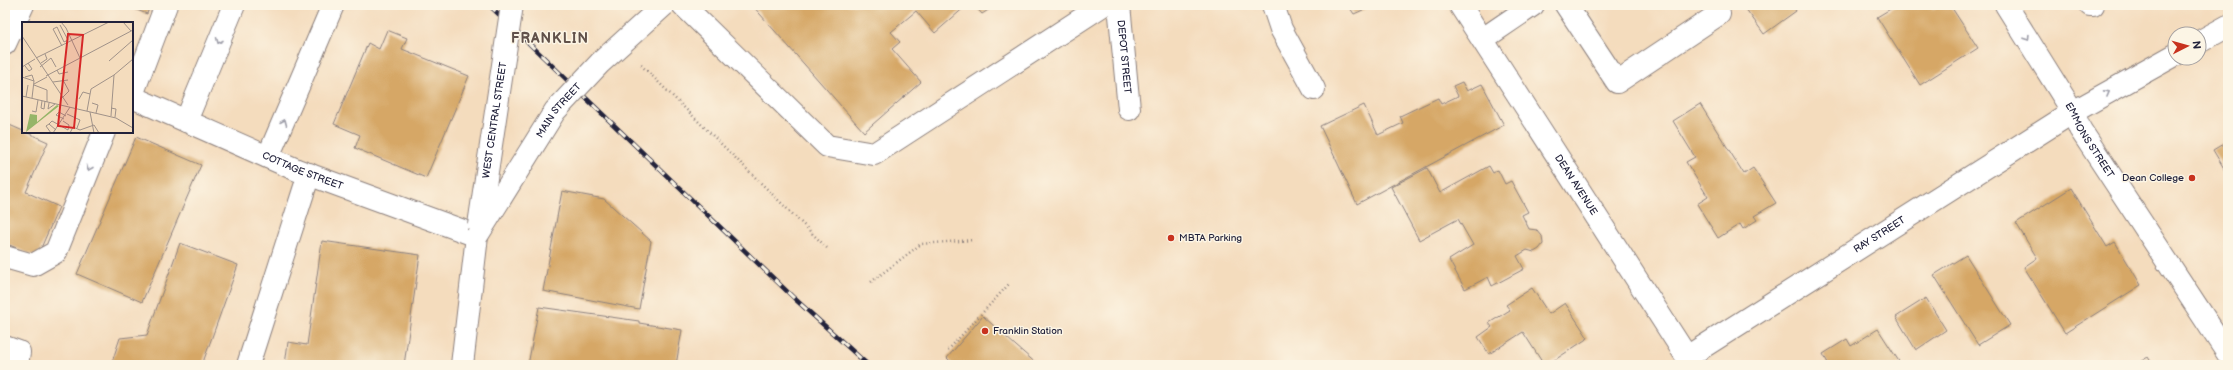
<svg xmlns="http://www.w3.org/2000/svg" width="2233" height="370" font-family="'Balsamiq Sans',sans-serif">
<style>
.building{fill:#d6a766}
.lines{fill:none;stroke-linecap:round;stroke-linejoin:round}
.minor-casing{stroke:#8b7f7c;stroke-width:24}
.major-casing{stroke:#8b7f7c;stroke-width:24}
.path{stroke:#8b7f7c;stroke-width:2.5;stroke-dasharray:1 3;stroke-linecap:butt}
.minor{stroke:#fff;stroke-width:22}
.major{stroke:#fff;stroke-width:22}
.rail-casing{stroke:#22223b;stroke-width:4.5}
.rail{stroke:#fcf5e5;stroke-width:3;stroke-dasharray:9;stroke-linecap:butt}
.major-bridge-casing{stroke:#8b7f7c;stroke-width:24;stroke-linecap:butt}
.major-bridge{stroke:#fff;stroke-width:22}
.oneway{stroke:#9c9ca7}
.poi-dot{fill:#c8321e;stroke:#fcf5e5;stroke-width:1.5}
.labels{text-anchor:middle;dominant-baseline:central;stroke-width:3;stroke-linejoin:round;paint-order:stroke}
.street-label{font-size:10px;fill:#22223b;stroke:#fcf5e5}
.poi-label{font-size:10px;fill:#22223b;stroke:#fcf5e5;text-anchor:start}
.district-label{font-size:14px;font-weight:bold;letter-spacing:1px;fill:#61514a;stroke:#fcf5e5}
.inset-road{fill:none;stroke:#a09289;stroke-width:1}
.view{fill:#d62828;fill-opacity:0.15;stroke:#d62828;stroke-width:2}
.inset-edge{fill:none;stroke:#22223b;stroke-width:2}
</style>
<rect width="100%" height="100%" fill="#fcf5e5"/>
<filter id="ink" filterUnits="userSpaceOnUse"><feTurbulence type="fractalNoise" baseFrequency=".025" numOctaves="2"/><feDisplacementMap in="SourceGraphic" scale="8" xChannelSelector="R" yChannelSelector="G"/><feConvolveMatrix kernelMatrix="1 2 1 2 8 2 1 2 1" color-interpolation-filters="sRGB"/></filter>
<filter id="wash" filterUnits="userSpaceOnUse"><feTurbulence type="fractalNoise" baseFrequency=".012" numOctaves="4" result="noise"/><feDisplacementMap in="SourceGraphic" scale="16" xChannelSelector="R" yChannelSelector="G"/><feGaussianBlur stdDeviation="0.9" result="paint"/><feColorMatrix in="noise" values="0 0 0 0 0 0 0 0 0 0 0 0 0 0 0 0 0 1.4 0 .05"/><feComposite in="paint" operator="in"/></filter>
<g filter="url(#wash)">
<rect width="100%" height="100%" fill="#f4dcbd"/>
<g id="blocks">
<path class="building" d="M124,5H150L147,14Z
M752,5H967L935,33L916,11L891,32L900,42L892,49L921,82L864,132Z
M974,5H996L982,14Z
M1348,5H1374L1354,14Z
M1743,5H1792L1796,11L1764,34Z
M1897,5H1930L1933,10L1942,5H1950L1978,48L1920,85L1877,17Z
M387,30L407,38L402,49L469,76L426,178L355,148L360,135L334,124L368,43L379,49Z
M1462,82L1467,91L1482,84L1504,125L1357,204L1320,126L1364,105L1378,135L1403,123L1400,116L1438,98L1441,104L1458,96L1453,86Z
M1700,104L1744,174L1753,168L1776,203L1754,216L1757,220L1743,229L1740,224L1718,238L1697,204L1708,197L1686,162L1695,157L1673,121Z
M5,123L48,142L26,192L59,207L37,257L5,243V227L7,222L5,221Z
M136,137L201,165L142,302L77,274Z
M2228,141V175L2213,150Z
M1489,166L1493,173L1498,170L1505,184L1511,181L1528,212L1522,215L1529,229L1537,230L1542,236L1543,244L1539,249L1534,252L1527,250L1517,256L1524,269L1492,286L1488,277L1465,289L1449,260L1473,245L1458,219L1419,240L1391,187L1427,168L1440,193Z
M2071,188L2107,247L2115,242L2141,285L2065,333L2024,267L2037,258L2016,223Z
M562,191L604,199L651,241L639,309L543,291Z
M322,241L420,255L404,365H285L288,342L307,345Z
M180,243L238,265L202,365H111L120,338L147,335Z
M1966,255L2010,325L1978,345L1934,275Z
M1532,288L1549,314L1565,303L1588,338L1547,365H1544L1523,332L1489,354L1478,337L1492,327L1489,323L1510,310L1506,305Z
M1926,298L1946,330L1916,350L1896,317Z
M539,307L639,321V323L682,330L676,365H528Z
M983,316L1016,346L1038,365H954L947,358Z
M1878,329L1900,363L1897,365H1825L1828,363L1823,354L1847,339L1851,346Z
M2148,357L2153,365H2135Z"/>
</g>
</g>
<g filter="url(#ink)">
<use href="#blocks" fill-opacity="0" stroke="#8b7f7c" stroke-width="1"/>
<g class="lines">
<defs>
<g id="minor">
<path d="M683,5L827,146L874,154L1103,5"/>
<path id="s1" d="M1119,5L1129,109"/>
<path d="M1273,5L1281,29L1314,89"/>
<path id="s2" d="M1460,5L1692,365"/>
<path d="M1566,5L1617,82L1719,14"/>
<path id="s3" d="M2006,5L2073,112L2080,129L2228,354"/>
<path d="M2090,5H2093"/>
<path d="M1483,39L1533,5"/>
<path d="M2199,42L2228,26"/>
<path d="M5,44L23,5"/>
<path d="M132,95L166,5"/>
<path id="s4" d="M132,97L297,170L477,236"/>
<path d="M186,121L234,5"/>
<path d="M268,157L333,5"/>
<path d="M5,257L33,265L56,252L104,132"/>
<path d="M5,347L19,352L17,365"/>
<path id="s5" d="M1687,357L2073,112L2175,55"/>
<path d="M248,365L309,174"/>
</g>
<path id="major" d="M462,365L477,236"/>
</defs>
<use href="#minor" class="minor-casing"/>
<use href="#major" class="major-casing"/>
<path class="path" d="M641,65L827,248
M871,282L921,244L973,240
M948,350L1009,284"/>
<use href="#minor" class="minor"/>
<use href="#major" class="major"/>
<defs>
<path id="rail" d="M489,5L795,299L868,365"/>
</defs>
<use href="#rail" class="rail-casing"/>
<use href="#rail" class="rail"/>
<defs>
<g id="major-bridge">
<path id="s6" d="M479,225L512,5"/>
<path id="s7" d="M477,236L555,111L600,63L664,5"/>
</g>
</defs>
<use href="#major-bridge" class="major-bridge-casing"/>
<use href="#major-bridge" class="major-bridge"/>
</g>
<defs><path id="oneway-chevron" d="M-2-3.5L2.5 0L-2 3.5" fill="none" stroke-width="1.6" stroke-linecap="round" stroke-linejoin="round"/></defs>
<g class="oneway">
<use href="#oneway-chevron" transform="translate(2027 38) rotate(58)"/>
<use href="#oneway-chevron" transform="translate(219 41) rotate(112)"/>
<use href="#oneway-chevron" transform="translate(2107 93) rotate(-29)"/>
<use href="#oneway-chevron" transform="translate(284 122) rotate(-67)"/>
<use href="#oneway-chevron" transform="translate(89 168) rotate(112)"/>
</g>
</g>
<g class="poi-dot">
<circle cx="2192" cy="178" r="4"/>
<circle cx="1171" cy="238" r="4"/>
<circle cx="985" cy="331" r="4"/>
</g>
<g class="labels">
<g class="street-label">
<text stroke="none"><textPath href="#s1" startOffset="52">DEPOT STREET</textPath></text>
<text stroke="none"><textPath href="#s7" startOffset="150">MAIN STREET</textPath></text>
<text stroke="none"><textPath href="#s6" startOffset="106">WEST CENTRAL STREET</textPath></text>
<text stroke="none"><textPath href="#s3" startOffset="159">EMMONS STREET</textPath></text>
<text stroke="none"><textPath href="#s4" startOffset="186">COTTAGE STREET</textPath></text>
<text stroke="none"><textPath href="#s2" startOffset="214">DEAN AVENUE</textPath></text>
<text stroke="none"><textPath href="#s5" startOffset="228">RAY STREET</textPath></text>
</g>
<g class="poi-label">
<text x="2184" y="178" text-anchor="end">Dean College</text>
<text x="1179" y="238">MBTA Parking</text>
<text x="993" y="331">Franklin Station</text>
</g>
<g class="district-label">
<text x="550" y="38">FRANKLIN</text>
</g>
</g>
<g transform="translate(22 22)">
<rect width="111" height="111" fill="#f4dcbd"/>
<path d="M35,83L37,84L4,110L8,92L15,93V100Z" fill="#95b568"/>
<path class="inset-road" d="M39,0L44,6L58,36M101,0L109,9M35,5L42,20L46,18L38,3M35,5L31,7L40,24M0,14L46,83M14,36L87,0M87,39L111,18M19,41L25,37L23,32M3,44L7,49L10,47L6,41M0,45L13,37M18,45L29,36L34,45M35,48L37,52L46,50M24,54L111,8M0,55L12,59L10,76M3,55L10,53L12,59M31,60L46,58M12,62L25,55M12,63L25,68V80M0,74L94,96L111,106M4,75L6,63M40,76L47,69L41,58M57,77L61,70L68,72M20,79L19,86L22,87L23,79M27,81L26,87L33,82M70,81L76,83L74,91M89,86L94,87L93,95M10,89L14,90L16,78M65,89L69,67L92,53M68,90L72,111M45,92L58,98L55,106M89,94L92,53L111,37M42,97L34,93L37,90L44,94M27,102L30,99L46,108L47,103L41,99M29,111L24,104L27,102L34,108M31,111L48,85M48,111L51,105L58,108L72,103L77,111"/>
<path class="view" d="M46,12L61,13L52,106L36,104Z"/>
<rect width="111" height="111" class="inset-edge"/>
</g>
<rect width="2233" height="370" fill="none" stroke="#fcf5e5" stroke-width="20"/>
<g transform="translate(2187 46) rotate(84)"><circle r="19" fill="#fcf5e5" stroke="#a5a1a1"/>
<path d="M0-3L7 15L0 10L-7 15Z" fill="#c8321e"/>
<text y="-6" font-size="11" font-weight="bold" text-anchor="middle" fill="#22223b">N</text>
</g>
</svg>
